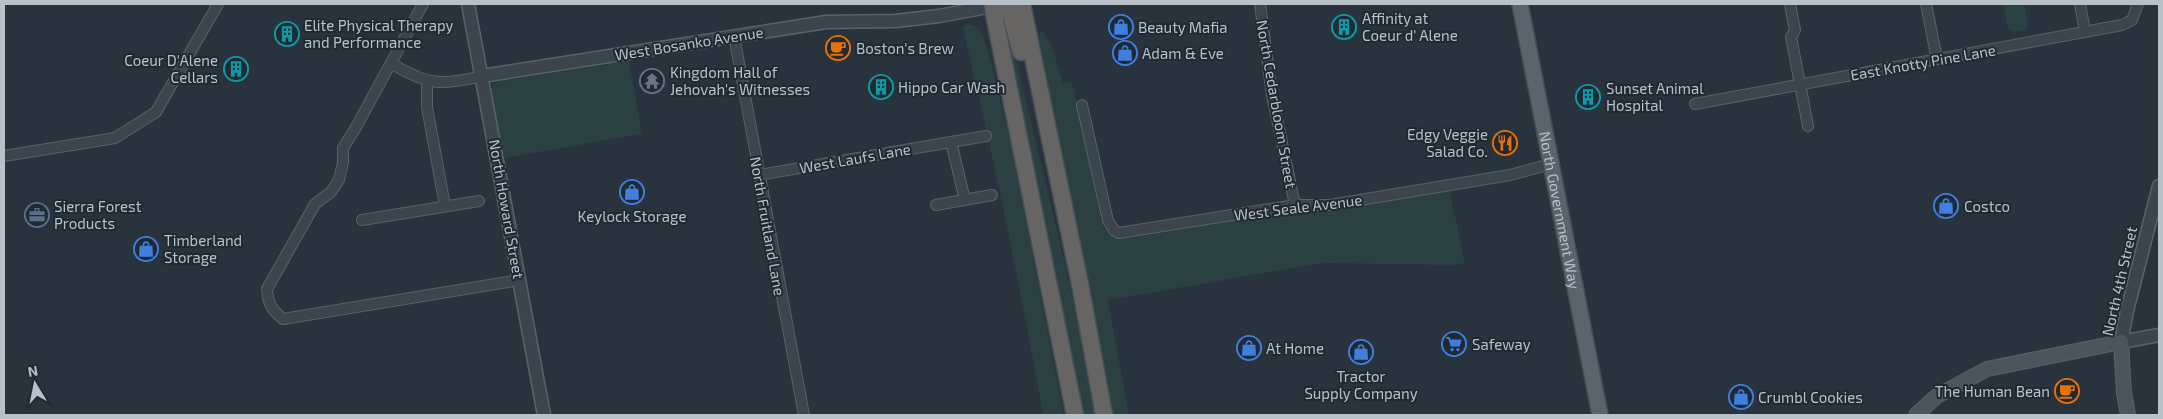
<svg xmlns="http://www.w3.org/2000/svg" width="2163" height="419" font-family="'Exo 2',sans-serif">
<style>
.green{fill:#2b4040}
.lines{fill:none;stroke-linecap:round;stroke-linejoin:round}
.minor-casing{stroke:#59636b;stroke-width:12}
.tertiary-casing{stroke:#59636b;stroke-width:15}
.secondary-casing{stroke:#59636b;stroke-width:16}
.primary-casing{stroke:#454e57;stroke-width:18}
.trunk-casing{stroke:#465058;stroke-width:19}
.minor{stroke:#3c454e;stroke-width:10}
.tertiary{stroke:#3c454e;stroke-width:12}
.secondary{stroke:#4a5560;stroke-width:14}
.primary{stroke:#5a646e;stroke-width:15}
.trunk{stroke:#666564;stroke-width:16}
.labels{text-anchor:middle;dominant-baseline:central;stroke-width:4;stroke-linejoin:round;paint-order:stroke}
.poi-label{font-size:15px;fill:#b8c0c8;stroke:#202a33;text-anchor:start}
.street-label{font-size:15px;fill:#b8c0c8;stroke:#202a33}
</style>
<rect width="100%" height="100%" fill="#28333e"/>
<path class="green" d="M2003,4H2024L2028,25L2025,30L2012,32L2008,29Z
M968,24L975,26L982,32L993,69L1013,156L1064,415H1043C1027,324 1009,233 989,142C981,104 971,66 963,27Z
M1042,30L1051,44L1063,83L1072,82L1101,221C1105,236 1116,238 1130,238L1286,211L1334,209L1449,188L1465,263L1452,265L1323,263L1108,300L1129,415H1112L1058,146L1039,37Z
M1008,43L1013,45C1041,169 1074,290 1096,415H1083L1062,328Z
M629,61L642,134L504,158L491,91L493,85L497,82Z"/>
<g class="lines">
<defs>
<path id="minor" d="M423,4L355,129L343,148V163L339,180L331,192L315,204L267,289C268,304 272,310 283,319L520,280
M1260,4L1272,95L1295,205
M1790,4L1795,30L1791,37L1808,126
M1926,4L1937,59
M2080,4L2085,32
M734,36L804,415
M391,63C426,85 442,86 482,76
M427,81V107L445,206
M1695,104L2122,25L2132,20L2138,4
M1082,105L1108,221L1114,230L1119,233L1295,205H1330L1510,175L1551,164
M951,142L965,200
M4,156L115,138L156,112L218,4
M759,175L986,136
M936,205L992,195
M362,220L479,201"/>
<path id="tertiary" d="M468,4L544,415
M482,76L826,22L895,21L939,16L993,6
M2159,186L2127,311L2121,342L2159,335"/>
<path id="secondary" d="M1916,415L1937,396L1987,369L2121,342L2124,393L2128,415"/>
<g id="primary">
<path id="s1" d="M1520,4L1600,415"/>
</g>
<path id="trunk" d="M992,4L1075,415
M1022,4L1080,284L1104,415
M993,6L1001,7L1010,12L1021,52"/>
</defs>
<use href="#minor" class="minor-casing"/>
<use href="#tertiary" class="tertiary-casing"/>
<use href="#secondary" class="secondary-casing"/>
<use href="#primary" class="primary-casing"/>
<use href="#trunk" class="trunk-casing"/>
<use href="#minor" class="minor"/>
<use href="#tertiary" class="tertiary"/>
<use href="#secondary" class="secondary"/>
<use href="#primary" class="primary"/>
<use href="#trunk" class="trunk"/>
</g>
<defs>
<symbol id="shop-ring" viewBox="-11 -11 22 22"><circle r="9.5" fill="#202a33" stroke="#3f7fe0" stroke-width="1.5"/><path d="M-5-2.5h2.3a2.7 3.5 0 0 1 5.4 0H5L5.5 6h-11ZM-1.5-2.5h3a1.5 2.3 0 0 0-3 0Z" fill="#3f7fe0"/></symbol>
<symbol id="building-ring" viewBox="-11 -11 22 22"><circle r="9.5" fill="#202a33" stroke="#0f9aa8" stroke-width="1.5"/><path d="M-4-6H4V6H1V3H-1V6H-4ZM-2.5-4.3h1.7v1.8h-1.7ZM.8-4.3h1.7v1.8H.8ZM-2.5-1h1.7V.8h-1.7ZM.8-1h1.7V.8H.8Z" fill="#0f9aa8"/></symbol>
<symbol id="cafe-ring" viewBox="-11 -11 22 22"><circle r="9.5" fill="#202a33" stroke="#e8710a" stroke-width="1.5"/><path d="M-5.5-4.5H6V0H3Q3 3.5 0 3.5H-2.5Q-5.5 3.5-5.5 0ZM3-3.2v2h1.7v-2ZM-6 4.5H4V6H-6Z" fill="#e8710a"/></symbol>
<symbol id="temple-ring" viewBox="-11 -11 22 22"><circle r="9.5" fill="#202a33" stroke="#6b7280" stroke-width="1.5"/><path d="M0-6L5-2H3V0L6.5 2.5H4V6H1.5V3h-3V6H-4V2.5H-6.5L-3 0V-2H-5Z" fill="#6b7280"/></symbol>
<symbol id="restaurant-ring" viewBox="-11 -11 22 22"><circle r="9.5" fill="#202a33" stroke="#e8710a" stroke-width="1.5"/><path d="M-5-6h1v4h1v-4h1v4h1v-4h1v5L-1.5 .5V6h-2V.5L-5-1ZM5-6V6H3V1.5H1.5Q1.5-4 5-6Z" fill="#e8710a"/></symbol>
<symbol id="office-ring" viewBox="-11 -11 22 22"><circle r="9.5" fill="#202a33" stroke="#5c6f8a" stroke-width="1.5"/><path d="M-6-3h4V-5.5h4V-3h4V5H-6ZM-1-4.5V-3h2v-1.5ZM-6 0V1H6V0Z" fill="#5c6f8a"/></symbol>
<symbol id="supermarket-ring" viewBox="-11 -11 22 22"><circle r="9.5" fill="#202a33" stroke="#3f7fe0" stroke-width="1.5"/><path d="M-6-5.5h2.5l.6 2H6L4.5 2H-2.5L-4.4-4H-6ZM-1.5 3.2a1.3 1.3 0 1 0 .1 0ZM3 3.2a1.3 1.3 0 1 0 .1 0Z" fill="#3f7fe0"/></symbol>
</defs>
<g fill-rule="evenodd">
<use href="#shop-ring" x="1107" y="13" width="28" height="28"/>
<use href="#building-ring" x="1330" y="13" width="28" height="28"/>
<use href="#building-ring" x="273" y="20" width="28" height="28"/>
<use href="#cafe-ring" x="824" y="34" width="28" height="28"/>
<use href="#shop-ring" x="1111" y="39" width="28" height="28"/>
<use href="#building-ring" x="222" y="55" width="28" height="28"/>
<use href="#temple-ring" x="638" y="67" width="28" height="28"/>
<use href="#building-ring" x="867" y="73" width="28" height="28"/>
<use href="#building-ring" x="1574" y="83" width="28" height="28"/>
<use href="#restaurant-ring" x="1491" y="129" width="28" height="28"/>
<use href="#shop-ring" x="618" y="178" width="28" height="28"/>
<use href="#shop-ring" x="1932" y="192" width="28" height="28"/>
<use href="#office-ring" x="23" y="201" width="28" height="28"/>
<use href="#shop-ring" x="132" y="235" width="28" height="28"/>
<use href="#supermarket-ring" x="1440" y="330" width="28" height="28"/>
<use href="#shop-ring" x="1235" y="334" width="28" height="28"/>
<use href="#shop-ring" x="1347" y="338" width="28" height="28"/>
<use href="#cafe-ring" x="2053" y="377" width="28" height="28"/>
<use href="#shop-ring" x="1727" y="383" width="28" height="28"/>
</g>
<g class="labels">
<g class="poi-label">
<text x="1362" y="18">Affinity at<tspan x="1362" dy="17">Coeur d' Alene</tspan></text>
<text x="304" y="25">Elite Physical Therapy<tspan x="304" dy="17">and Performance</tspan></text>
<text x="1138" y="27">Beauty Mafia</text>
<text x="856" y="48">Boston's Brew</text>
<text x="1142" y="53">Adam &amp; Eve</text>
<text x="218" y="60" text-anchor="end">Coeur D'Alene<tspan x="218" dy="17">Cellars</tspan></text>
<text x="670" y="72">Kingdom Hall of<tspan x="670" dy="17">Jehovah's Witnesses</tspan></text>
<text x="898" y="87">Hippo Car Wash</text>
<text x="1606" y="88">Sunset Animal<tspan x="1606" dy="17">Hospital</tspan></text>
<text x="1488" y="134" text-anchor="end">Edgy Veggie<tspan x="1488" dy="17">Salad Co.</tspan></text>
<text x="54" y="206">Sierra Forest<tspan x="54" dy="17">Products</tspan></text>
<text x="1964" y="206">Costco</text>
<text x="632" y="216" text-anchor="middle">Keylock Storage</text>
<text x="164" y="240">Timberland<tspan x="164" dy="17">Storage</tspan></text>
<text x="1472" y="344">Safeway</text>
<text x="1266" y="348">At Home</text>
<text x="1361" y="376" text-anchor="middle">Tractor<tspan x="1361" dy="17">Supply Company</tspan></text>
<text x="2050" y="391" text-anchor="end">The Human Bean</text>
<text x="1758" y="397">Crumbl Cookies</text>
</g>
<g class="street-label">
<text transform="translate(689 43) rotate(-9)">West Bosanko Avenue</text>
<text transform="translate(1923 62) rotate(-10)">East Knotty Pine Lane</text>
<text transform="translate(1277 104) rotate(80)">North Cedarbloom Street</text>
<text transform="translate(855 158) rotate(-10)">West Laufs Lane</text>
<text transform="translate(1298 207) rotate(-7)">West Seale Avenue</text>
<text transform="translate(507 209) rotate(80)">North Howard Street</text>
<text stroke="none"><textPath href="#s1" startOffset="210">North Government Way</textPath></text>
<text transform="translate(768 226) rotate(80)">North Fruitland Lane</text>
<text transform="translate(2119 281) rotate(-77)">North 4th Street</text>
</g>
</g>
<rect width="2163" height="419" fill="none" stroke="#b8c0c8" stroke-width="10"/>
<g transform="translate(35 384) rotate(350)" stroke="#202a33" stroke-width="4" paint-order="stroke">
<path d="M0-4L9 19L0 12L-9 19Z" fill="#b8c0c8"/>
<text y="-8" font-size="14" font-weight="bold" text-anchor="middle" fill="#b8c0c8">N</text>
</g>
</svg>
